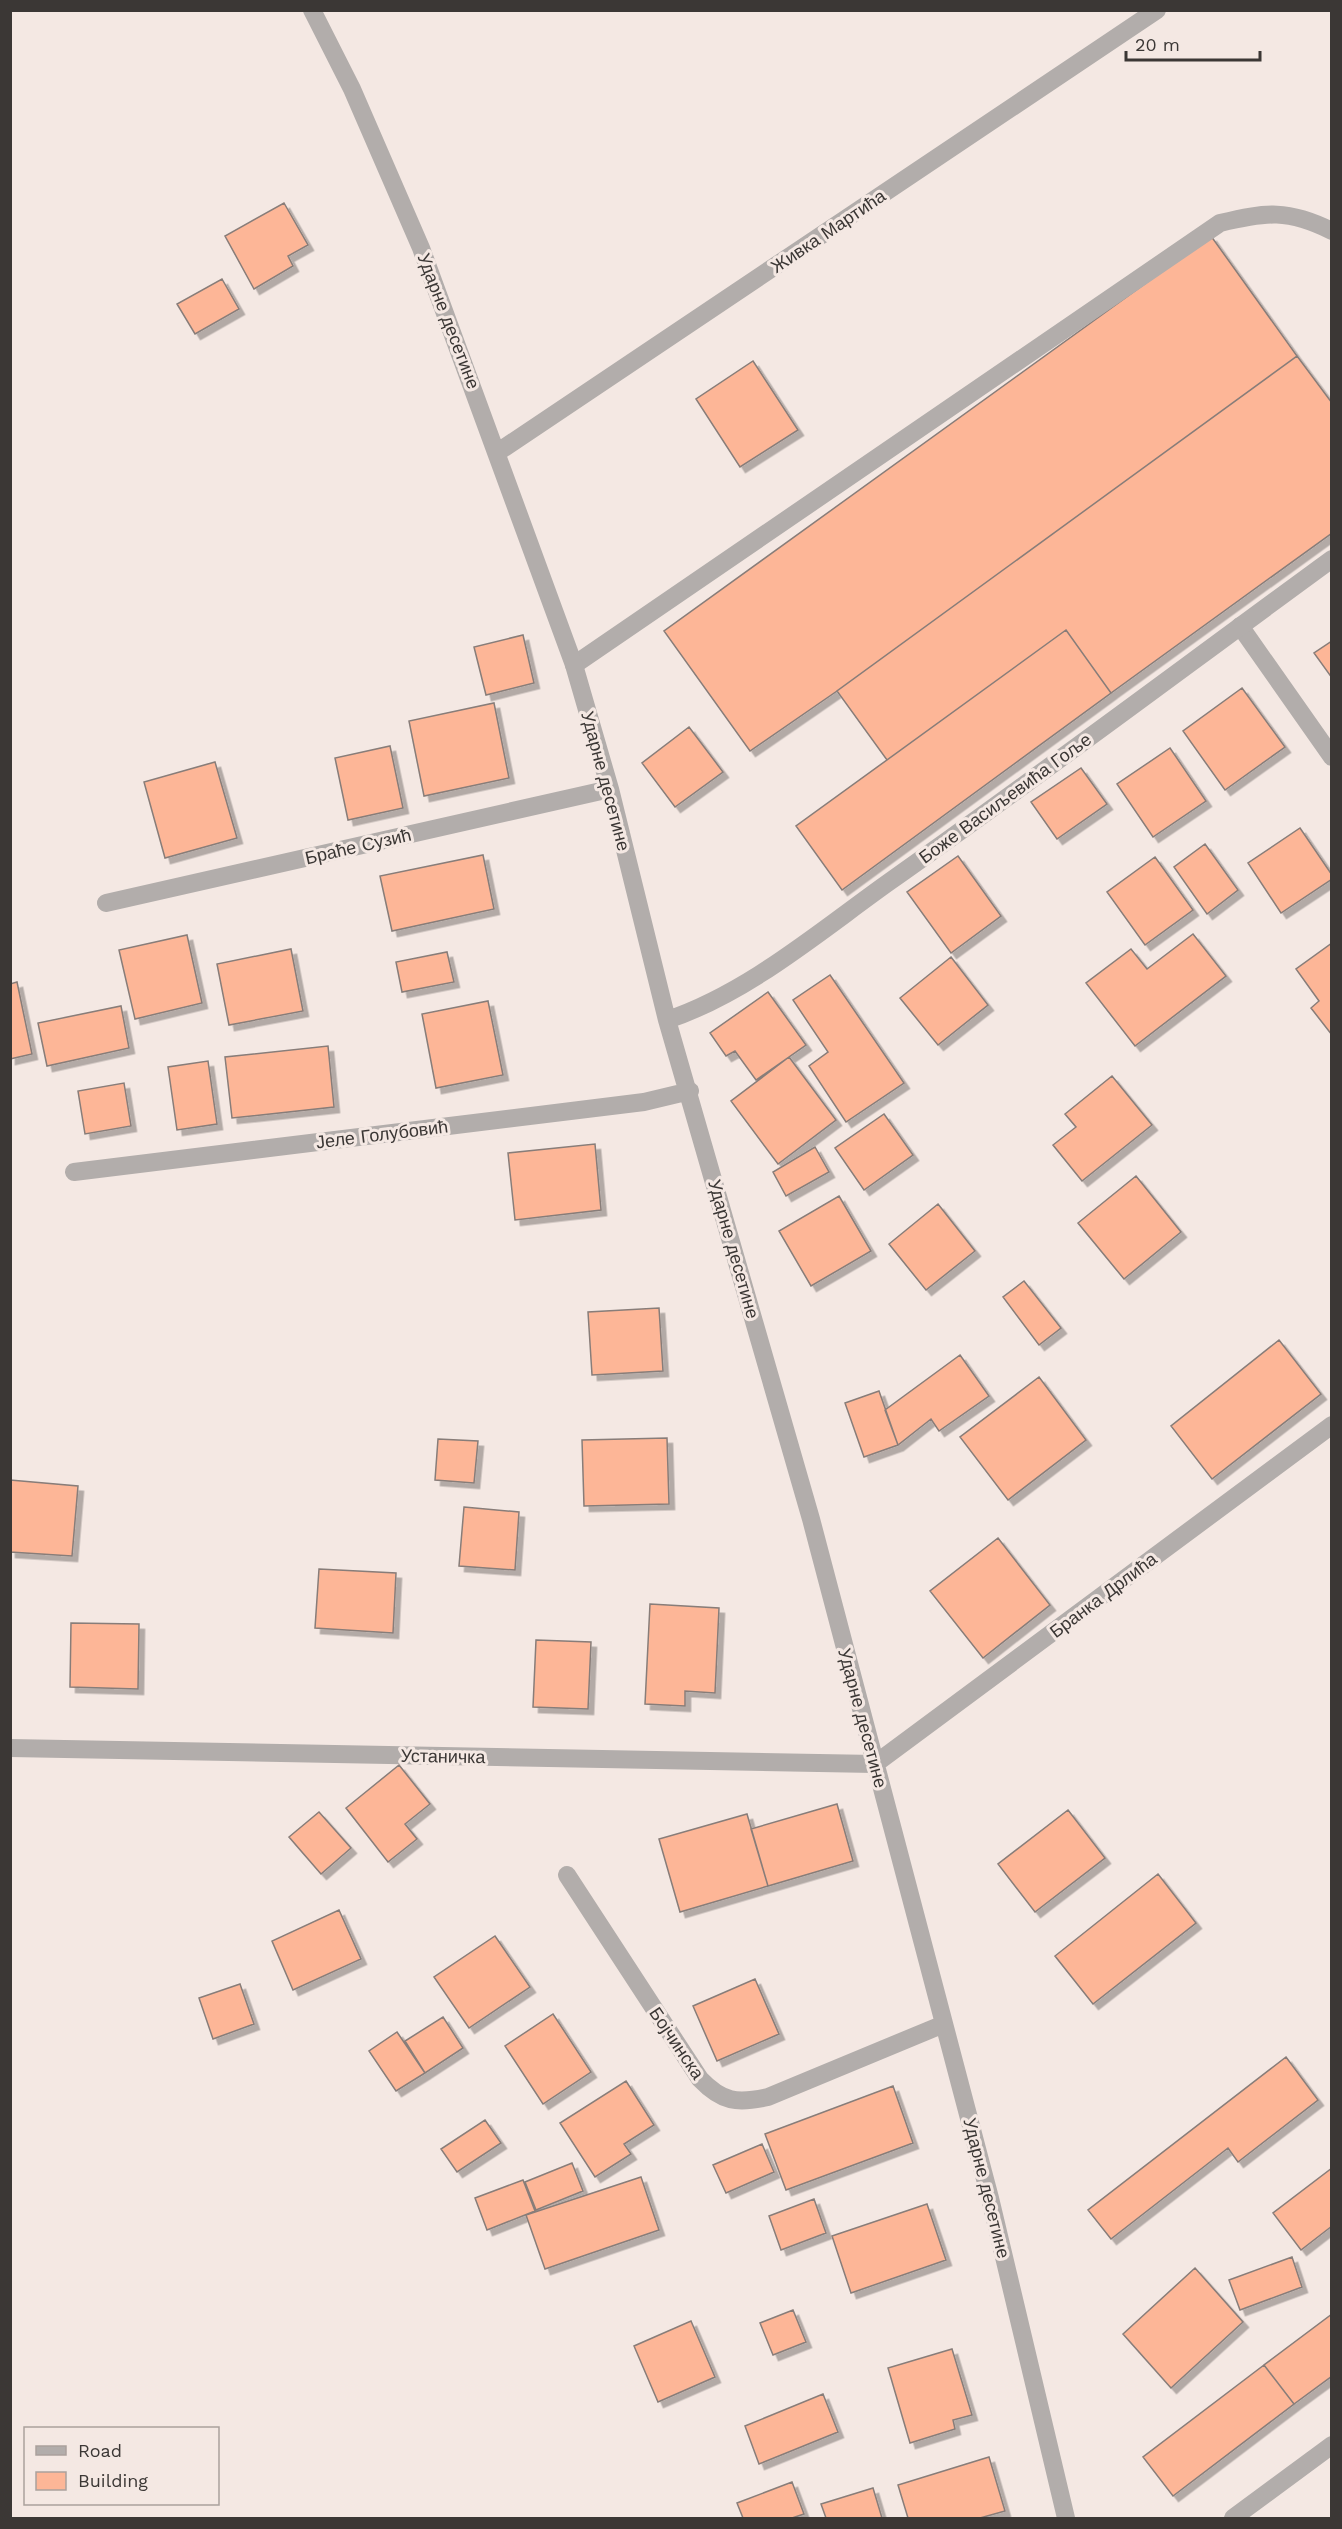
<svg xmlns="http://www.w3.org/2000/svg" width="1342" height="2529" font-family="'Work Sans',sans-serif">
<style>
.building{fill:#fdb697;stroke:#887d79;stroke-width:1.5;filter:url(#shadow)}
.lines{fill:none;stroke-linecap:round;stroke-linejoin:round}
.lane{stroke:#b2adab;stroke-width:18}
.street{stroke:#b2adab;stroke-width:18}
.labels{text-anchor:middle;dominant-baseline:central;stroke-width:6;stroke-linejoin:round;paint-order:stroke}
.street-label{font-size:18px;fill:#3b3735;stroke:#f4e8e3}
</style>
<defs>
<filter id="shadow"><feDropShadow dx="5.5" dy="5.5" stdDeviation="0" flood-color="#0004"/></filter>
</defs>
<rect width="100%" height="100%" fill="#f4e8e3"/>
<path class="building" d="M284,203L308,245L288,256L293,266L254,289L225,236Z
M1211,236L1297,356L837,691L750,751L664,631Z
M222,279L239,309L195,334L177,304Z
M1297,356L1332,403V533L1111,693L1066,630L887,760L837,691Z
M753,361L798,430L740,467L696,399Z
M1066,630L1111,693L842,890L796,826Z
M523,635L534,683L486,695L474,647Z
M1332,641V678L1314,653Z
M1242,688L1285,747L1225,790L1183,731Z
M494,703L509,778L424,796L409,721Z
M689,727L723,772L675,807L642,763Z
M390,746L403,808L348,820L335,758Z
M1170,748L1206,801L1153,837L1117,784Z
M215,762L237,838L165,858L144,782Z
M1081,768L1107,804L1057,839L1031,802Z
M1300,828L1332,875V879L1281,913L1248,863Z
M1205,844L1238,890L1207,914L1174,867Z
M483,855L494,909L392,931L380,876Z
M958,856L1001,916L951,953L907,892Z
M1155,857L1193,910L1145,945L1107,892Z
M1193,934L1226,976L1135,1046L1086,983L1131,949L1147,969Z
M187,935L202,1003L135,1019L119,950Z
M1332,943V1035L1311,1008L1319,1001L1296,969Z
M291,949L303,1011L229,1025L217,964Z
M447,952L454,982L402,992L396,962Z
M951,957L988,1005L938,1045L900,998Z
M830,975L904,1083L846,1122L809,1066L828,1052L793,1000Z
M17,982L32,1054L10,1059V984Z
M768,992L806,1045L756,1080L735,1051L726,1056L710,1033Z
M488,1001L503,1075L436,1088L422,1014Z
M121,1006L129,1048L47,1066L38,1023Z
M328,1046L334,1107L232,1118L225,1057Z
M789,1057L836,1120L778,1164L731,1101Z
M208,1061L217,1124L177,1130L168,1067Z
M1112,1076L1152,1125L1082,1181L1053,1145L1076,1127L1065,1114Z
M124,1083L131,1126L85,1134L78,1091Z
M884,1114L913,1155L864,1190L835,1148Z
M595,1144L601,1210L515,1220L508,1153Z
M815,1147L829,1172L786,1196L773,1172Z
M1136,1176L1181,1232L1124,1279L1078,1223Z
M839,1196L871,1251L811,1286L779,1231Z
M938,1204L975,1251L926,1290L889,1244Z
M1024,1281L1061,1328L1039,1345L1003,1297Z
M659,1308L663,1371L592,1375L588,1312Z
M1279,1340L1321,1394L1212,1479L1171,1426Z
M960,1355L989,1396L939,1431L931,1419L898,1445L885,1410Z
M1039,1377L1086,1440L1008,1500L960,1437Z
M879,1391L898,1445L864,1457L845,1403Z
M667,1438L669,1504L584,1506L582,1440Z
M438,1439L478,1441L474,1483L435,1480Z
M10,1480L78,1486L72,1556L10,1552Z
M464,1507L519,1512L515,1570L459,1566Z
M998,1538L1050,1605L983,1658L930,1591Z
M319,1569L396,1573L393,1633L315,1628Z
M650,1604L719,1608L715,1693L685,1691V1706L645,1704Z
M71,1623L139,1624L138,1689L70,1687Z
M536,1640L591,1642L588,1709L533,1707Z
M399,1765L430,1804L405,1824L417,1839L388,1862L346,1808Z
M837,1804L853,1861L768,1886L751,1829Z
M1068,1810L1105,1858L1035,1912L998,1864Z
M319,1812L351,1848L321,1874L289,1837Z
M747,1814L768,1886L680,1912L659,1839Z
M1158,1874L1196,1923L1093,2004L1055,1956Z
M339,1910L361,1959L293,1990L272,1941Z
M495,1936L530,1987L469,2028L434,1977Z
M755,1979L779,2034L717,2061L693,2006Z
M240,1984L254,2024L213,2039L199,1998Z
M553,2014L591,2072L543,2104L505,2046Z
M443,2017L463,2048L425,2073L405,2041Z
M397,2032L425,2073L396,2091L369,2051Z
M1286,2057L1318,2100L1238,2162L1228,2148L1111,2239L1088,2210Z
M626,2081L654,2125L624,2144L631,2154L595,2177L560,2123Z
M893,2086L913,2143L786,2190L765,2134Z
M485,2120L501,2143L457,2172L441,2149Z
M762,2144L774,2172L726,2193L713,2165Z
M572,2163L583,2191L536,2210L525,2182Z
M1332,2168V2226L1301,2250L1273,2213Z
M641,2177L659,2230L545,2269L526,2215Z
M523,2180L535,2211L487,2230L475,2198Z
M814,2199L826,2233L781,2250L769,2216Z
M927,2204L946,2260L851,2293L832,2236Z
M1292,2257L1302,2287L1240,2310L1229,2280Z
M1195,2268L1243,2322L1171,2388L1123,2334Z
M793,2310L806,2342L773,2355L760,2323Z
M1332,2314V2376L1294,2404L1264,2365Z
M691,2321L715,2377L658,2402L634,2346Z
M952,2349L972,2415L953,2420L955,2429L910,2443L888,2368Z
M1264,2365L1294,2404L1173,2496L1143,2457Z
M823,2394L838,2432L759,2464L745,2426Z
M989,2457L1005,2511L980,2518H908L898,2485Z
M792,2482L804,2514L792,2518H743L737,2503Z
M873,2488L882,2518H826L821,2504Z"/>
<g class="lines">
<path class="lane" d="M1240,626L1332,757
M574,665L1220,223C1266,212 1288,209 1332,231
M1233,2518L1332,2445"/>
<path class="street" d="M312,10L352,89L421,248L574,665L610,789L667,1020L811,1519L990,2198L1066,2518
M498,452L1157,10
M106,903L610,789
M667,1020C748,993 820,931 889,882C1038,777 1184,667 1332,559
M74,1172L644,1102L690,1091
M10,1748L875,1764L1332,1425
M567,1875L700,2079C722,2102 737,2104 768,2097L944,2024"/>
</g>
<g class="labels">
<g class="street-label">
<text transform="translate(828 231) rotate(-34)">Живка Мартића</text>
<text transform="translate(449 321) rotate(69)">Ударне десетине</text>
<text transform="translate(606 781) rotate(75)">Ударне десетине</text>
<text transform="translate(1005 798) rotate(-36)">Боже Васиљевића Гоље</text>
<text transform="translate(358 846) rotate(-13)">Браће Сузић</text>
<text transform="translate(382 1134) rotate(-7)">Јеле Голубовић</text>
<text transform="translate(734 1249) rotate(74)">Ударне десетине</text>
<text transform="translate(1103 1595) rotate(-37)">Бранка Дрлића</text>
<text transform="translate(863 1718) rotate(75)">Ударне десетине</text>
<text transform="translate(443 1756) rotate(1)">Устаничка</text>
<text transform="translate(677 2043) rotate(56)">Бојчинска</text>
<text transform="translate(987 2188) rotate(76)">Ударне десетине</text>
</g>
</g>
<rect width="1342" height="2529" fill="none" stroke="#3b3735" stroke-width="24"/>
<rect x="24" y="2427" width="195" height="78" fill="#f4e8e3" stroke="#aaa19d" stroke-width="1.5"/>
<rect x="36" y="2446" width="30" height="9" fill="#b2adab" stroke="#aaa19d" stroke-width="1.5"/>
<text x="78" y="2457" font-size="18" fill="#3b3735">Road</text>
<rect x="36" y="2472" width="30" height="18" fill="#fdb697" stroke="#aaa19d" stroke-width="1.5"/>
<text x="78" y="2487" font-size="18" fill="#3b3735">Building</text>
<path d="M1126 51v9h134v-9" fill="none" stroke="#3b3735" stroke-width="3"/>
<text x="1135" y="51" font-size="18" fill="#3b3735" stroke="#f4e8e3" stroke-width="4.5" paint-order="stroke">20 m</text>
</svg>
